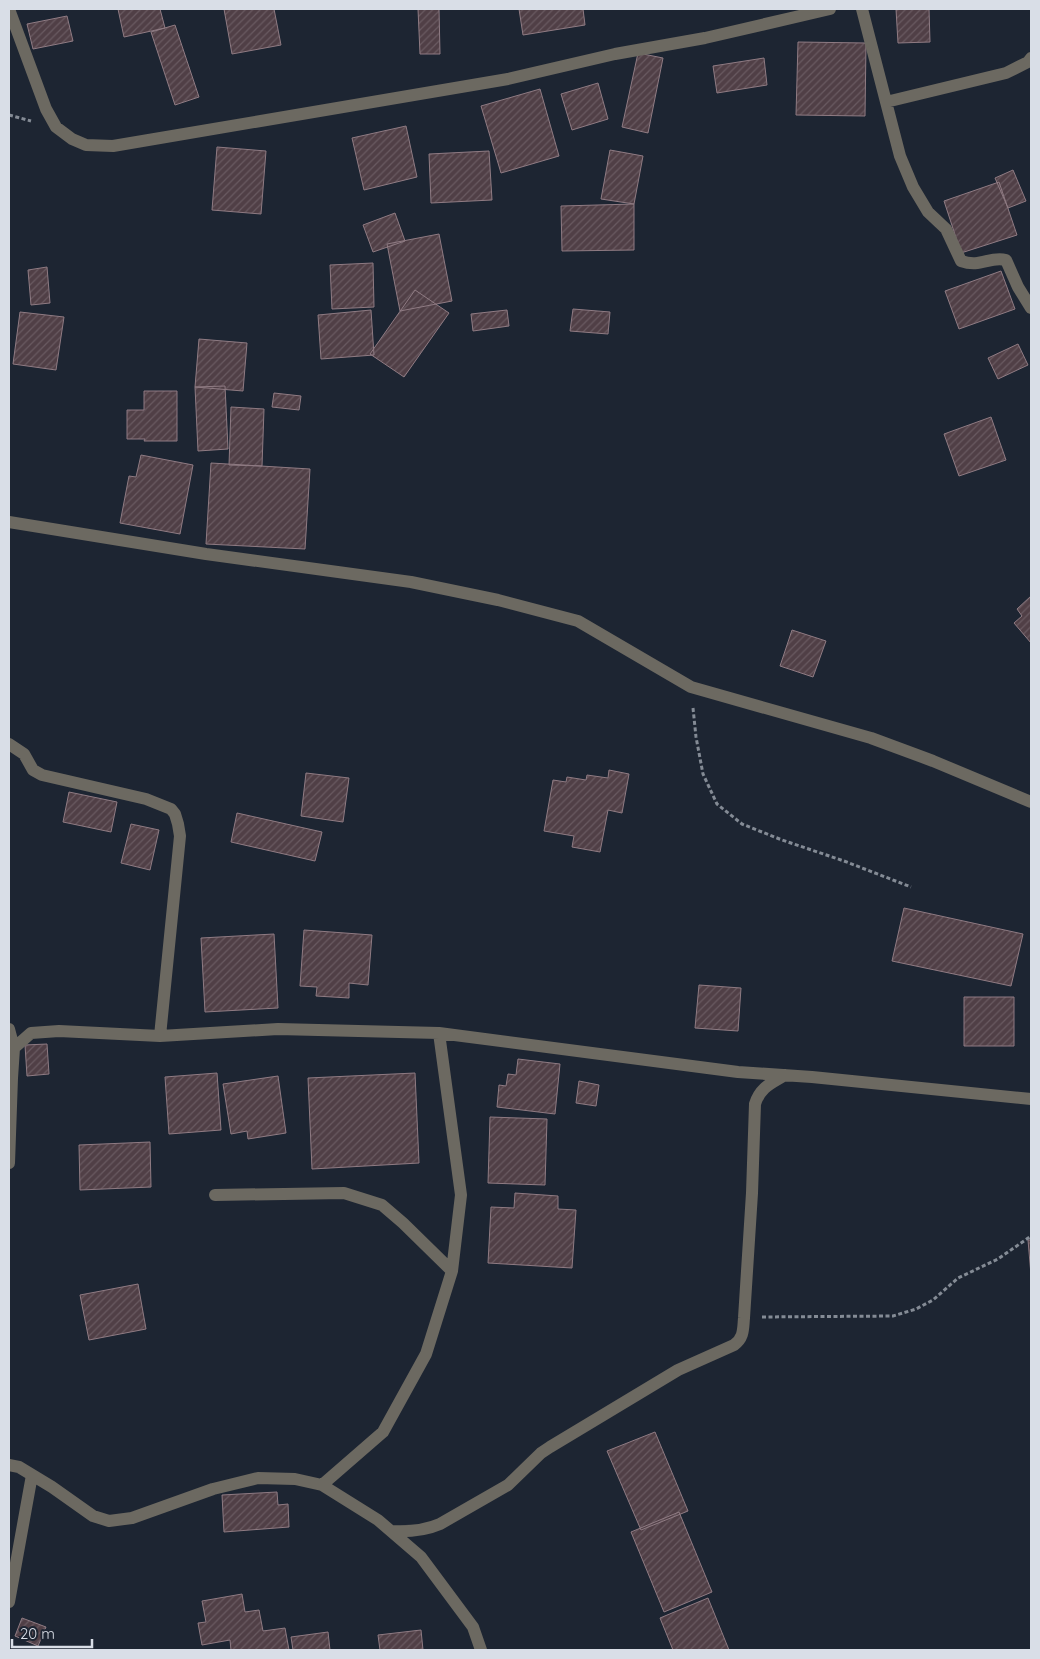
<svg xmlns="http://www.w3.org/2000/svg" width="1040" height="1659" font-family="Quicksand,sans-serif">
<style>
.building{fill:url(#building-hatch);stroke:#8f7b83}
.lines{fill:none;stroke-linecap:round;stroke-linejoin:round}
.path{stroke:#848b95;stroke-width:3;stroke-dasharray:4 2.5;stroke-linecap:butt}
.minor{stroke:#6c6961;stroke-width:12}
</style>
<defs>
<pattern id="building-hatch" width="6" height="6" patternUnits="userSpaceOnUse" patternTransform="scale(1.25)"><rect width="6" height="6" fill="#503f46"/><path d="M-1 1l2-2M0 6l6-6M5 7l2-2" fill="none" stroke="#695a61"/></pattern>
</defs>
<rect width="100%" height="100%" fill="#1d2532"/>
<path class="building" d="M118,9H160L165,28L124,37Z
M224,9H274L281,45L232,54Z
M418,9H439L440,54H420Z
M519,9H583L585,25L523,35Z
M896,9H929L930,42L898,43Z
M67,16L73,41L33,49L27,24Z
M175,25L199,97L175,105L151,32Z
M798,42L866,43L865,116L796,115Z
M638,53L663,58L648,133L622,127Z
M764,58L767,85L717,93L713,66Z
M598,83L608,119L572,130L561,94Z
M540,89L559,156L501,173L481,106Z
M406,126L417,177L364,190L352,138Z
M217,147L266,151L261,214L212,210Z
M610,150L643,156L634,204L601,199Z
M489,151L492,200L431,203L429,154Z
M1013,170L1026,201L1008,208L995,178Z
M999,182L1017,235L961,253L944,201Z
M634,204V250L562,251L561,206Z
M395,213L405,241L373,252L363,225Z
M439,234L452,301L400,311L387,244Z
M373,263L374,307L332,309L330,265Z
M47,267L50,303L31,305L28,270Z
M1001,271L1015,309L959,329L945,291Z
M415,290L449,313L404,377L370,354Z
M573,309L610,312L608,334L570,331Z
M371,310L374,355L321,359L318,315Z
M507,310L509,326L473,331L471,314Z
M20,312L64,317L56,370L13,364Z
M199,339L247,343L243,391L195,387Z
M1018,344L1028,365L998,379L988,358Z
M225,386L228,449L198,451L195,387Z
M144,391H177V441H144L145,439H127V410H144Z
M274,393L301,396L299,410L272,407Z
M231,407L264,409L262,466L229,465Z
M991,417L1006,460L959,476L944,434Z
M141,455L193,465L180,534L120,523L129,476L136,477Z
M211,463L310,469L305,549L206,544Z
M1031,596V643L1014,623L1022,616L1017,609Z
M792,630L826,641L813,677L780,666Z
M609,770L629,774L622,813L608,810L600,852L572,847L574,836L544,831L553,780L566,782L567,777L586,780L587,775L608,778Z
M306,773L349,778L343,822L301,816Z
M69,792L117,802L111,832L63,822Z
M237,813L322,832L315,861L231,842Z
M131,824L159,830L150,870L121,863Z
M904,908L1023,934L1011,986L892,961Z
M304,930L372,935L368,985L349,983V998L316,996L317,987L300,986Z
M274,934L278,1008L205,1012L201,938Z
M699,985L741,988L738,1031L695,1028Z
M964,997H1014V1046H964Z
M47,1044L49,1074L27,1076L25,1045Z
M518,1059L560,1064L555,1114L497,1107L499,1085L506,1086L508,1074L516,1075Z
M217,1073L221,1130L169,1134L165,1077Z
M415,1073L419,1163L312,1169L308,1078Z
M278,1076L286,1133L248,1139L247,1131L231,1134L223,1084Z
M579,1081L599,1085L596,1106L576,1103Z
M490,1117L547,1119L545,1185L488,1183Z
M150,1142L151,1187L80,1190L79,1145Z
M515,1193L558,1196V1209L576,1210L572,1268L488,1263L491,1207L514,1208Z
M1028,1240H1031V1275Z
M138,1284L146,1329L89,1340L80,1295Z
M655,1432L688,1511L641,1530L607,1451Z
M277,1492L278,1505L288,1504L289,1527L224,1532L222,1495Z
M679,1512L712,1592L664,1612L631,1532Z
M242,1594L245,1612L259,1610L263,1631L285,1628L289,1650H231L230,1640L202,1645L198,1623L206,1622L202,1601Z
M708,1598L729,1650H673L660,1618Z
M22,1618L46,1627L38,1646L15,1636Z
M421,1630L423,1650H380L378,1635Z
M328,1632L330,1650H293L291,1637Z"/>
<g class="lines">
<path class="path" d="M9,115L31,121
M693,708L696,737L703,774L717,804L742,824L782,840L844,861L911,887
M762,1317L893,1316L916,1309L933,1300L958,1278L998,1259L1031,1236"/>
<path class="minor" d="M9,9L46,109L56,127L72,139L86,145L113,146L508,79L615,54L705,38L830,9
M862,9L900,156L913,187L928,212L946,229L961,261C981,268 989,256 1006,260L1018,287L1031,308
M886,102L1006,73L1028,62L1031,58
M9,522L206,554L411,582L498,600L578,621L691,687L871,738L933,761L1031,802
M9,744L24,754L33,770L42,775L146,799L171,809L175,814L178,824L180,836L160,1036
M9,1029L14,1048
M9,1163L12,1078L14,1048L31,1033L59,1031L160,1036L278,1029L439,1033L738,1072L812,1077L1031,1099
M215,1195L344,1193L382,1205L403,1223L452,1271
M9,1465L19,1467L52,1487L93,1516L109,1521L132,1518L213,1489L258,1478L295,1479L322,1485L378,1520L421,1557L473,1627L481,1650
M322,1485L383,1432L426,1354L452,1271L461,1195L439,1033
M391,1531C409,1532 424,1531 440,1524L508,1485L541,1453L550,1447L678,1370L734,1345C744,1338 743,1329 744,1318L752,1193L755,1104C760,1087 772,1083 785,1075
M9,1602L32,1475"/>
</g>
<rect width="1040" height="1659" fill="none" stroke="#d9dee7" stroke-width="20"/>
<path d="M12 1639v8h80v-8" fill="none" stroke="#d9dee7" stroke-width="2.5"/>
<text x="20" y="1639" font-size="15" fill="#d9dee7" stroke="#1d2532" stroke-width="4" paint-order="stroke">20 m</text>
</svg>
